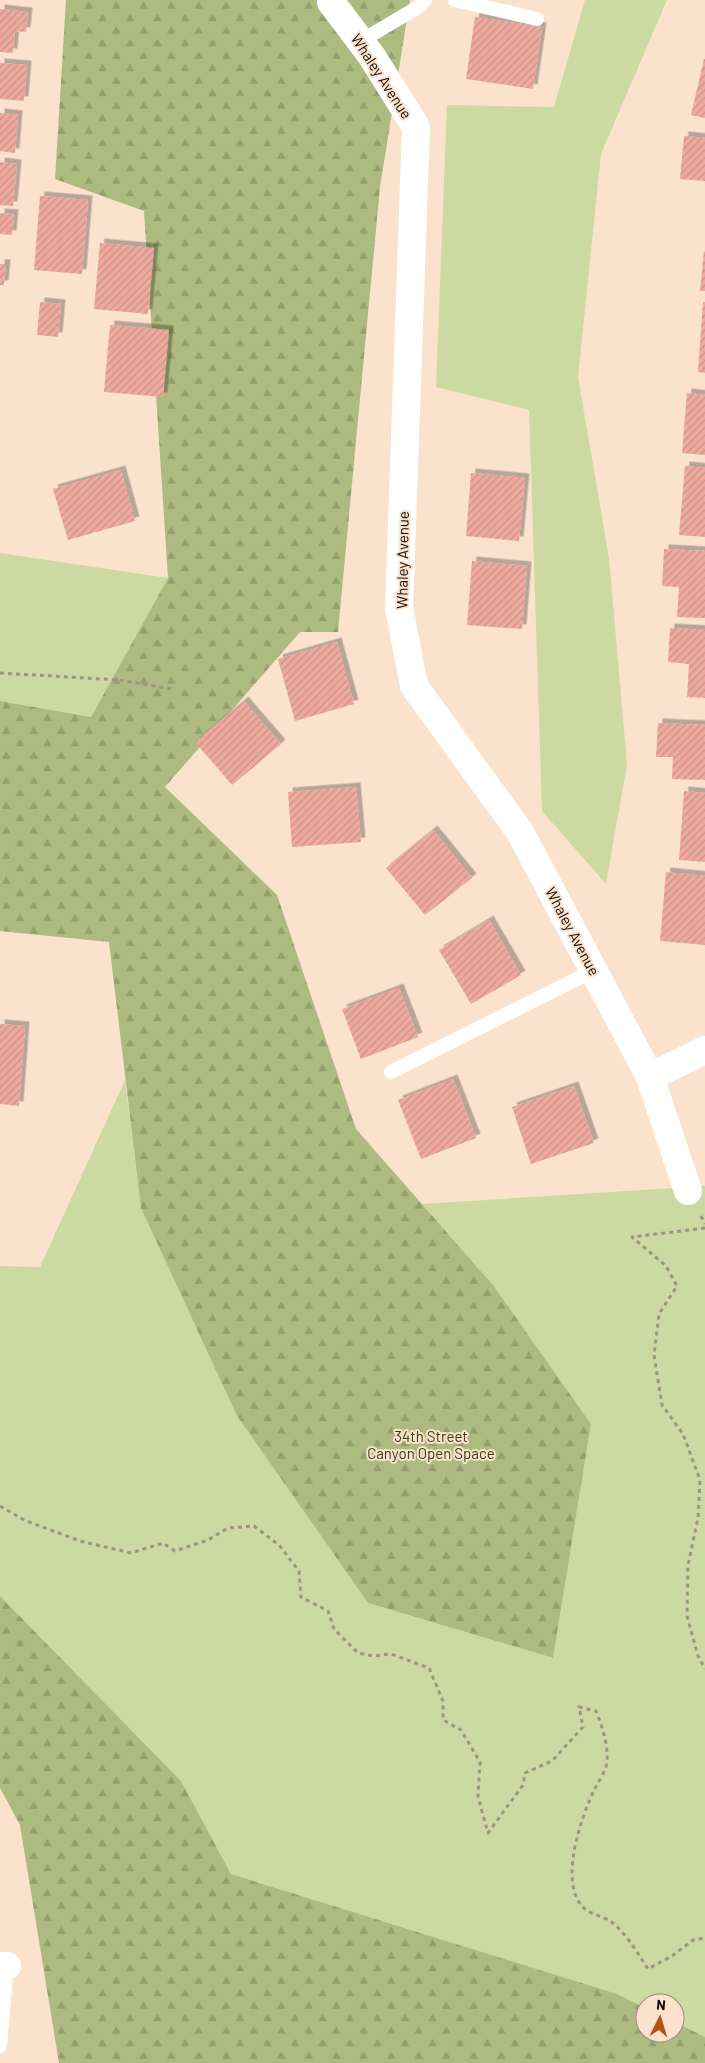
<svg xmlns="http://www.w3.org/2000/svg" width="705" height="2063" font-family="Barlow,sans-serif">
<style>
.green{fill:#ccdaa2}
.forest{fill:url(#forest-firs)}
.building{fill:url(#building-hatch);filter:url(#shadow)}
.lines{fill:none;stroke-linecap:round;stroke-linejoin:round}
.path{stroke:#a39282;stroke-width:3;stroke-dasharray:4 4;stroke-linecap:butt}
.service{stroke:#fff;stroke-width:14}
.minor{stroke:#fff;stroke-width:28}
.labels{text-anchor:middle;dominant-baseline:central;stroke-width:4;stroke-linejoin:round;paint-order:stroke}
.street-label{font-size:15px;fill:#120b05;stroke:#fae2cd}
.park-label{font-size:15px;fill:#363e11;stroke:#fae2cd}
</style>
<defs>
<pattern id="forest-firs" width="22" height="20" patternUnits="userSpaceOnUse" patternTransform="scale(1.25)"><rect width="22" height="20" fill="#adbb80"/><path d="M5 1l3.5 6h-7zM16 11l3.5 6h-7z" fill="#949f6d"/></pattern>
<pattern id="building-hatch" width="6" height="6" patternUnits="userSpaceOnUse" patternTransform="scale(1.25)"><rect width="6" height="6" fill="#eeaa9f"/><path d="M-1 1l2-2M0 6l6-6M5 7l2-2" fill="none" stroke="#cb9187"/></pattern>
<filter id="shadow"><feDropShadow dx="4.5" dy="-4.5" stdDeviation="0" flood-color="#0004"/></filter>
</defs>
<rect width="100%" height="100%" fill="#fae2cd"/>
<path class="green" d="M585,0H667L601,154L578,377L609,558L627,764L606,884L542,811L529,410L436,387L447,105L554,107Z
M0,553L168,578L91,717L0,701Z
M125,1080L141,1208L237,1416L368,1603L553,1658L591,1424L493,1285L422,1204L705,1186V2037L675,2022V2003H645V2008L616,1994L231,1874L181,1781L0,1596V1266L40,1267Z"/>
<path class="forest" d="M66,0H410L380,187L338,632H300L165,787L277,895L356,1129L493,1285L591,1424L553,1658L368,1603L237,1416L141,1208L109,942L0,931V701L91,717L168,578L144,211L55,179Z
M0,1596L181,1781L231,1874L617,1994L645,2008V2033H675V2022L705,2037V2063H59L20,1825L0,1788Z"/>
<path class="building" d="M0,9L28,12L26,32L15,31L13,53L0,52Z
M475,17L542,27L533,89L466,79Z
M704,59H705V118L691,115Z
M0,63L27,65L24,101L0,99Z
M0,113L18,115L15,153L0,151Z
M684,136L705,138V181L680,179Z
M0,162L17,164L13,206L0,205Z
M40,196L88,200L82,274L34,270Z
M0,213L14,214L12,235L0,234Z
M100,243L154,248L148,314L94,309Z
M704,251L705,252V291H700Z
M0,264H6L4,285H0Z
M40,302L61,304L58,337L37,335Z
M703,302H705V373L698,372Z
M110,325L169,330L163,397L104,392Z
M687,393L705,395V455L682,453Z
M685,466L705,468V537L679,535Z
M121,470L135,521L68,540L53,489Z
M471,473L525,478L519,541L466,536Z
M664,549L705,551V618L677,617L679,587L662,586Z
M472,561L527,566L522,629L467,625Z
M670,628L705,630V698L687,697L689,664L668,662Z
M337,642L354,704L295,721L278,659Z
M244,701L281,744L232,785L195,742Z
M658,723L705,725V780L672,779L673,757H656Z
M356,787L361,842L292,847L288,792Z
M684,791L705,793V862L679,860Z
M433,830L472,878L425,915L386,868Z
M666,872L705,876V945L660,941Z
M489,920L521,975L471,1004L439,950Z
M399,988L418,1037L361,1059L342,1009Z
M0,1024L25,1026L19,1106L0,1104Z
M453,1079L476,1138L421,1159L398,1100Z
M574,1086L594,1143L531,1164L512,1107Z"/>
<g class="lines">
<path class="path" d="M0,673L119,680L172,689
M701,1216L705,1224
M705,1228L632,1237L666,1266L677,1286L659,1314L654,1355L662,1405L683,1434L700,1480L698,1518L688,1565L687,1616L698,1656L705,1669
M0,1506L24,1520L80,1541L131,1553L163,1543L175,1551L208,1540L228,1528L254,1526L279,1545L299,1571L301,1597L328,1611L334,1629L358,1653L373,1656L391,1654L429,1668L443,1701V1720L461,1730L480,1762L478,1797L488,1833L523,1785L525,1773L552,1761L583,1727L579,1707L596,1711C603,1728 608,1744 607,1762C606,1771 598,1782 594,1790C582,1816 564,1868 576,1896C584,1917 600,1912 614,1924C628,1936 638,1954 648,1969L672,1956L693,1940L705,1938"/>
<path class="service" d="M455,0L537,19
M361,41L420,6L425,0
M391,1072L593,971
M0,2046L7,1966"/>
<path class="minor" d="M331,2L371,55L416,127L399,608L414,686L520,832L650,1077L688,1191
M650,1077L705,1050
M0,1966H7"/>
</g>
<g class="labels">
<g class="street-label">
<text transform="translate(382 76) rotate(57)">Whaley Avenue</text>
<text transform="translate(402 560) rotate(-89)">Whaley Avenue</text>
<text transform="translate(573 931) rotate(62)">Whaley Avenue</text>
</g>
<g class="park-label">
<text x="431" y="1436">34th Street<tspan x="431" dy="17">Canyon Open Space</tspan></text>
</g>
</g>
<g transform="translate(660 2018) rotate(5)"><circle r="24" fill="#fae2cd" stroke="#9d8c7d"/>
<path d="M0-4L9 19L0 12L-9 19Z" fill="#b55316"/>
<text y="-8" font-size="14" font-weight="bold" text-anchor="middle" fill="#120b05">N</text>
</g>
</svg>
